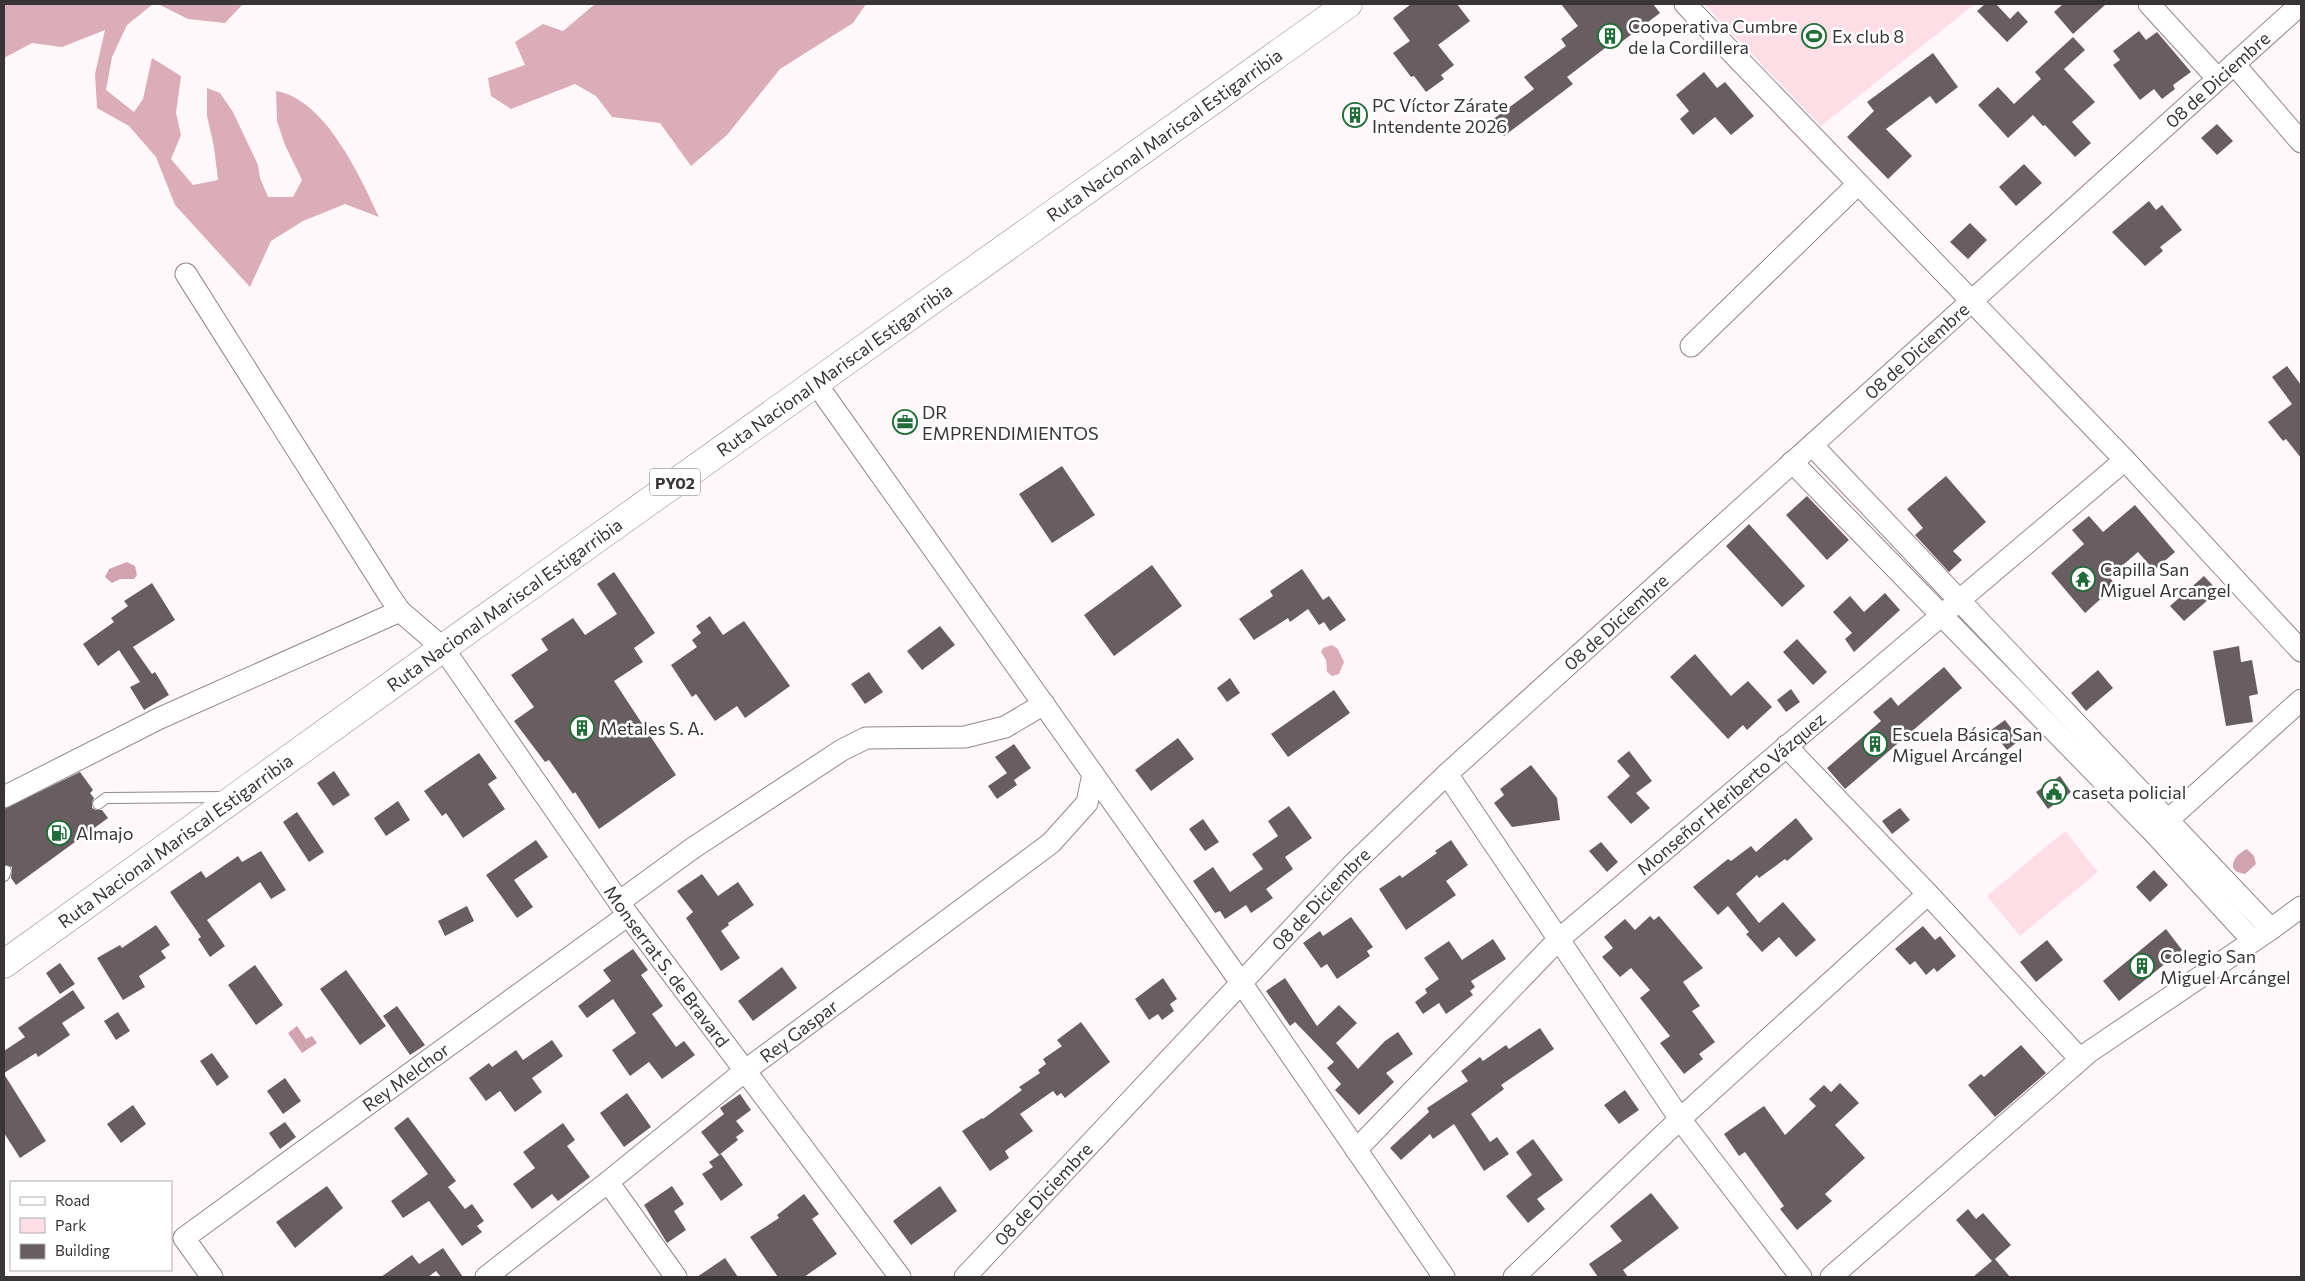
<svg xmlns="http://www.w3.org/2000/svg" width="2305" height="1281" font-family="Commissioner,sans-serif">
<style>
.green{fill:#fddee6}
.forest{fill:#dbadb9}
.water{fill:#d1a3b0}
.building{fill:#685d60}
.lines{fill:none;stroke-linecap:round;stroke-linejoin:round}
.service-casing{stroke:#93878a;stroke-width:12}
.minor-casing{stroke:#93878a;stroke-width:23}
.primary-casing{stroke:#93878a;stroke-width:29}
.service{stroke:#fff;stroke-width:10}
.minor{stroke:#fff;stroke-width:21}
.primary{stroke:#fff;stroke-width:28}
.labels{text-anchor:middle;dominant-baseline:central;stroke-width:5;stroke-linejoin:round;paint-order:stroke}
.shield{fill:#fff;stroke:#747172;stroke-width:1}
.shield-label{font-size:16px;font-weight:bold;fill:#393435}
.poi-label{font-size:18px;fill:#393435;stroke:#fff;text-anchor:start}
.street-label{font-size:18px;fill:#393435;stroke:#fff}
</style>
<rect width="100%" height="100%" fill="#fff7f9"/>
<path class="green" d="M1704,4H1975L1821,126Z
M2065,831L2098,872L2020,936L1987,896Z"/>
<path class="forest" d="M4,4H153L127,25L112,57L106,90L134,112L143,99L152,58L181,76L176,113L181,135L171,159L193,185L218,180L214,147L207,116V88L220,93L233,112L258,165L260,178L268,197H293L302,180L285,145L277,121L276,91C325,99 360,176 379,217L345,204L303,221L271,241L250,287L175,205L156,157L129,126L97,108L95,74L105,30L62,47L32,43L4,58Z
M158,4H243L225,23L188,19Z
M595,4H866L853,23L780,69L727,135L691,166L660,123L612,117L596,96L575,84L511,109L491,96L488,78L525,65L515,42L543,24L563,31Z
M1332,645L1338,649L1344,662L1339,674L1332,676L1327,672L1326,660L1321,652L1323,648Z"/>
<path class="water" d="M127,562L135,566L137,575L134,579H120L112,583L105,577L109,569Z
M2247,849L2254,856L2256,864L2245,874L2237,872L2233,868C2232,859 2239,853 2247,849Z
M297,1026L306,1039L312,1036L317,1043L302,1053L288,1033Z"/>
<path class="building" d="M1411,4H1457L1470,21L1438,45L1454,65L1441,75L1444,79L1426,92L1414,76L1411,77L1393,53L1410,41L1393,18Z
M1561,4H1653L1660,13L1620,43L1617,39L1567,77L1573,84L1504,136L1492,120L1534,89L1524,77L1566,46L1561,39L1578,26Z
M1985,4H1996L2010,19L2018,11L2028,22L2007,42L1977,11Z
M2063,4H2106L2073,34L2054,12Z
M2139,31L2146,40L2157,32L2191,72L2173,85L2175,89L2162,99L2154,89L2140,100L2113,65L2120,60L2113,51Z
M2073,37L2085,50L2064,69L2095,102L2072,122L2091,143L2075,157L2045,125L2043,126L2033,115L2008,138L1978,105L1998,87L2014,104L2041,79L2035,72Z
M1933,53L1958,87L1936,104L1930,96L1886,129L1912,156L1888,179L1847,137L1874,111L1867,102Z
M1704,72L1717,88L1725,82L1754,116L1731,135L1715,117L1693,135L1680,119L1689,111L1676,95Z
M2217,124L2233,141L2217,155L2201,138Z
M2024,164L2042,183L2016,206L1999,187Z
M2149,201L2156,210L2162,205L2182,230L2160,247L2163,251L2145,266L2112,232Z
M1970,223L1987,240L1968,259L1950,242Z
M2287,366L2301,385V458L2286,439L2283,441L2268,422L2292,404L2272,377Z
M1062,466L1095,515L1052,543L1019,494Z
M1946,476L1986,522L1953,551L1962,560L1949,572L1915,535L1923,528L1907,509Z
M1807,496L1849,540L1827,560L1786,515Z
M2135,505L2175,552L2154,570L2138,552L2109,577L2116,585L2085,613L2051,573L2084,544L2072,530L2089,516L2103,532Z
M1749,524L1805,586L1782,607L1726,546Z
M1152,565L1182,606L1114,656L1084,615Z
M1302,569L1323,600L1329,596L1346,620L1330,631L1324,622L1319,625L1308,609L1290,622L1288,618L1254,640L1239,619L1273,596L1270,591Z
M614,572L655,633L634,648L643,662L614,681L676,775L599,829L575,792L573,794L549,760L545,762L514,721L534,707L511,675L548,650L541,639L573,618L585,635L617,614L597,584Z
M2204,576L2218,591L2184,621L2170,606Z
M152,583L175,620L133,647L152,674L155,672L169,695L144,710L130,687L140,682L119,650L98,666L83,644L114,622L111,618L128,606L124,601Z
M1885,593L1900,610L1854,652L1845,639L1852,633L1833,612L1850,596L1864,612Z
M710,616L723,635L744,621L790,686L745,718L737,706L715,721L696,694L692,697L671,665L697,647L692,640L701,633L696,626Z
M940,626L955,645L922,670L907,651Z
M1797,639L1827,672L1813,685L1783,652Z
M2239,646L2241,662L2252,660L2258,694L2249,696L2253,722L2226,726L2213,651Z
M1695,654L1731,696L1748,681L1772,707L1747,730L1743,725L1728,739L1670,677Z
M1944,667L1962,688L1845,789L1827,768L1881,721L1873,712L1891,697L1898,706Z
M2098,670L2113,688L2086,711L2071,693Z
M869,672L883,692L865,704L851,684Z
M1230,678L1240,693L1227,702L1217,688Z
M1791,689L1800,702L1786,712L1777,700Z
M1334,690L1350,713L1288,757L1271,734Z
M2005,720L2020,740L2007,750L1991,730Z
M1178,738L1194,759L1151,791L1135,770Z
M1014,744L1031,768L1014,780L1017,785L997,799L988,786L1007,773L995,757Z
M1629,751L1652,781L1636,793L1650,808L1631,824L1607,797L1630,776L1617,761Z
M479,753L497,778L488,784L505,809L463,838L446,813L442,816L424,791Z
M1531,765L1557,798L1560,820L1512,827L1494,803L1504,795L1500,789Z
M334,771L350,795L333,806L317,783Z
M80,772L93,790L90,793L94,798L92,802V808L96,810H102L108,818L16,885L11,878L12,867L4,865V809Z
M2060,776L2071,792L2048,809L2036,792Z
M398,801L410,820L386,836L374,818Z
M1289,806L1312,838L1285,857L1293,869L1266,889L1273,898L1251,913L1246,905L1225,919L1220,911L1215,913L1193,881L1213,867L1230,892L1263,869L1252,854L1278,836L1268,821Z
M1900,808L1910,820L1892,834L1882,821Z
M297,812L324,852L309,862L283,822Z
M1796,818L1813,839L1787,861L1785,859L1759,878L1757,875L1736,894L1759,923L1783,902L1816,940L1796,957L1779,937L1762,952L1746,934L1749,932L1728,906L1718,915L1693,887L1728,859L1731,861L1751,846L1756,852Z
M1203,819L1219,842L1205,851L1189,829Z
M536,840L548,857L514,880L533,907L517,918L486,875Z
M1451,840L1468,865L1446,881L1456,895L1406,930L1379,889L1400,875L1402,878L1437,853L1435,851Z
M1601,842L1618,862L1607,872L1589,851Z
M261,851L286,890L271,899L260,882L207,920L225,946L210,957L198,939L201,937L170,892L201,871L206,878L238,856L242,862Z
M2154,870L2168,885L2150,902L2136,887Z
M702,874L718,896L738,882L754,905L728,923L729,925L721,931L740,958L721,971L686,918L693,912L677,891Z
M467,906L474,921L445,936L438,921Z
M1650,916L1654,920L1659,916L1703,968L1683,982L1700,1006L1692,1011L1715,1042L1699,1054L1703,1059L1684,1074L1660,1043L1670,1036L1640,998L1650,990L1631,968L1620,977L1602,957L1613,948L1604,937L1625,919L1635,930Z
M1351,917L1373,947L1367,951L1370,956L1337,979L1327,964L1321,968L1303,943L1320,931L1323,936Z
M156,925L170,945L161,951L166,958L139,976L145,987L123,1000L97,958L120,945L122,948Z
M1923,926L1935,940L1940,936L1956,956L1937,972L1934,968L1926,975L1915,961L1910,965L1895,949Z
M2166,929L2182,950L2119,1001L2103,981Z
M1493,939L1506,959L1471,981L1475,987L1470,991L1473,995L1446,1014L1439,1003L1423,1014L1415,1002L1427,993L1425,989L1439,979L1424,958L1449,941L1462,960Z
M2047,940L2063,960L2036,982L2020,962Z
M633,949L648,970L641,975L663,1006L652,1014L676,1047L684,1041L695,1055L662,1079L649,1062L630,1076L612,1050L636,1033L613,999L587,1018L578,1006L611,981L603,970Z
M60,963L75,984L60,994L46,973Z
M255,965L283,1005L256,1025L228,985Z
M782,967L797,988L753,1021L738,1001Z
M346,970L386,1026L360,1045L320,989Z
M1163,978L1177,999L1170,1004L1174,1011L1162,1020L1158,1014L1149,1020L1135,999Z
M1285,978L1317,1026L1339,1005L1357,1023L1336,1043L1358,1069L1385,1041L1398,1032L1413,1054L1386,1073L1394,1082L1359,1115L1335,1090L1341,1084L1327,1068L1334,1062L1295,1022L1290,1026L1266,991Z
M73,990L85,1008L62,1023L70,1035L38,1057L36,1053L4,1073V1051L25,1037L18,1028Z
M397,1006L425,1045L410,1055L383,1016Z
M118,1012L130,1031L116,1040L104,1021Z
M1081,1022L1110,1062L1065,1098L1061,1093L1057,1096L1053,1091L1020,1114L1033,1131L1005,1151L1009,1158L990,1171L962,1131L982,1118L983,1119L1022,1090L1019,1087L1040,1073L1038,1070L1046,1064L1043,1059L1062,1046L1057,1040Z
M1540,1028L1554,1049L1501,1085L1504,1089L1471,1114L1490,1142L1497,1137L1509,1154L1484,1171L1454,1124L1433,1139L1430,1134L1401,1160L1390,1148L1429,1112L1427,1108L1468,1081L1461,1071L1480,1057L1483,1061L1506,1045L1509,1049Z
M552,1040L563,1056L532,1078L542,1092L515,1112L500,1091L486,1101L469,1078L489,1063L492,1067L516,1050L523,1060Z
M2021,1045L2046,1073L1995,1117L1968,1085L1981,1074L1984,1077Z
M212,1053L229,1077L217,1086L200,1061Z
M4,1074L46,1141L20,1158L4,1133Z
M285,1078L301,1101L283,1114L267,1091Z
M1840,1083L1859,1103L1835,1125L1865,1158L1825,1194L1832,1201L1797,1230L1780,1209L1784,1206L1745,1152L1739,1156L1724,1134L1764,1106L1785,1135L1816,1106L1809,1099L1824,1085L1831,1092Z
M1625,1090L1639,1110L1619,1124L1604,1105Z
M627,1093L651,1127L624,1147L600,1113Z
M740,1094L751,1110L736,1121L744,1131L736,1137L738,1140L719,1155L701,1132L724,1114L720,1108Z
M133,1105L146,1124L121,1143L107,1124Z
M408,1117L456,1181L448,1187L465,1209L472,1204L484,1221L477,1226L482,1232L462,1246L429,1201L403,1218L391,1201L428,1174L394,1128Z
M285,1122L296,1137L280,1149L269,1133Z
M563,1123L575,1140L567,1146L590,1177L558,1201L552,1194L532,1209L513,1184L535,1168L523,1152Z
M1533,1139L1563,1180L1537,1199L1545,1209L1528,1223L1506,1196L1532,1175L1516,1152Z
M721,1154L743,1185L721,1201L702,1174L713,1167L709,1162Z
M327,1186L343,1208L295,1248L276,1222Z
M672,1186L684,1204L674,1211L686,1230L667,1243L644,1205Z
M940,1186L957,1211L911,1245L893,1221Z
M1651,1193L1679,1228L1623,1270L1628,1277H1598L1589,1264L1622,1241L1610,1226Z
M804,1194L819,1214L812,1219L837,1254L804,1277H778L750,1237L779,1218L777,1215Z
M1968,1209L1976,1219L1983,1213L2011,1245L1995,1259L2010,1277H1973L1992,1261L1956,1220Z
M443,1248L463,1277H441L436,1271L428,1277H381L412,1255L419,1264Z
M725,1258L738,1277H697Z"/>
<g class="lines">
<defs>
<path id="service" d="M98,804L106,798L224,797
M4,876L6,871"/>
<g id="minor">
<path d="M1685,4L2125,460L2301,651"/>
<path d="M2149,4L2218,79"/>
<path d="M2234,64L2301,142"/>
<path id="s1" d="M186,274L389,595L400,611L443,648L628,915L900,1277"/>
<path d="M1691,346L1858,184"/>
<path d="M815,382L1242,984L1444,1277"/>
<path d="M1812,445L2271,929"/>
<path d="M1792,462L2154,833L2253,941"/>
<path d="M1786,746L1928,894L2080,1059"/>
<path d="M1447,774L1680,1119L1801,1277"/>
<path d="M4,797L158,719L400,611"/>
<path d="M2158,829L2301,700"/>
<path d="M619,902L693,848L842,750L866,738L965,737L1005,727L1044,704"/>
<path id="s2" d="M1356,1150L1558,940L2125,460"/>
<path d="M608,1182L676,1277"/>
<path id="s3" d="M212,1277L184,1238L628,915"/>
<path id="s4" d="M486,1277L608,1182L746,1070L1051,843L1087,803L1093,774"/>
<path id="s5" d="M965,1277L1351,866L1447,774L2301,4"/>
<path d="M1514,1277L1680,1119L1928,894"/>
<path d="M1831,1277L2089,1052L2271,929L2301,907"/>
</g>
<g id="primary">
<path id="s6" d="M4,964L443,648L1348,4"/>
</g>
</defs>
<use href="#service" class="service-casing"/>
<use href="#minor" class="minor-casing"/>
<use href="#primary" class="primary-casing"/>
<use href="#service" class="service"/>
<use href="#minor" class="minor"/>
<use href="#primary" class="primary"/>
</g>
<defs>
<symbol id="building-ring" viewBox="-11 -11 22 22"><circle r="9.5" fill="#fff" stroke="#226c3a" stroke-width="1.5"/><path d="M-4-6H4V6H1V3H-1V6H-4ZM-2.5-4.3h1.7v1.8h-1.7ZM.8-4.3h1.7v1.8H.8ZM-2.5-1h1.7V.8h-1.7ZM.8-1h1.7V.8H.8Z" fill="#226c3a"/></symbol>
<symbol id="stadium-ring" viewBox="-11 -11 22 22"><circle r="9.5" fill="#fff" stroke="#226c3a" stroke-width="1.5"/><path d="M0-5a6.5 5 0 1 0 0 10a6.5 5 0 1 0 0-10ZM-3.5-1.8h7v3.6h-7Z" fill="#226c3a"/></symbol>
<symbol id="office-ring" viewBox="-11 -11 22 22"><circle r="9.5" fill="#fff" stroke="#226c3a" stroke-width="1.5"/><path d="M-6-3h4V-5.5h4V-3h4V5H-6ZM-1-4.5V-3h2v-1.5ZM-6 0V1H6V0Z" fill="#226c3a"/></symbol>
<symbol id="temple-ring" viewBox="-11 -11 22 22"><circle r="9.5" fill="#fff" stroke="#226c3a" stroke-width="1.5"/><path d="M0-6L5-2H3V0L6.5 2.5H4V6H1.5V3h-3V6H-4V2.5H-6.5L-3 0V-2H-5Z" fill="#226c3a"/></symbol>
<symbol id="civic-ring" viewBox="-11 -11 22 22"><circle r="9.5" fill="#fff" stroke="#226c3a" stroke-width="1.5"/><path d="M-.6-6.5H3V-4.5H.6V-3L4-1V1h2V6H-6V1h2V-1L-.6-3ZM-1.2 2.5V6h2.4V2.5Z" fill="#226c3a"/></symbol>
<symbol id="fuel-ring" viewBox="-11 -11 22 22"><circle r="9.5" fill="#fff" stroke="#226c3a" stroke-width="1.5"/><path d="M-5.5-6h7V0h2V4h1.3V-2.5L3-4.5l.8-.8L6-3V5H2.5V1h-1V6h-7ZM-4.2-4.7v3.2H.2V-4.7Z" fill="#226c3a"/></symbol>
</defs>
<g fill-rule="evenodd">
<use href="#building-ring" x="1596" y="22" width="28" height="28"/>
<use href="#stadium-ring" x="1800" y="22" width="28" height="28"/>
<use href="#building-ring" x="1341" y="101" width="28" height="28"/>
<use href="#office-ring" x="891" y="408" width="28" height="28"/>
<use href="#temple-ring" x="2069" y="565" width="28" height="28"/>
<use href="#building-ring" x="568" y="714" width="28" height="28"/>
<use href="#building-ring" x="1861" y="730" width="28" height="28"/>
<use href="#civic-ring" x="2040" y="778" width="28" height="28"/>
<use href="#fuel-ring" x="45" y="819" width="28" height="28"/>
<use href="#building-ring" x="2128" y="952" width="28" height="28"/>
</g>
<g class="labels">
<rect class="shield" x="650" y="468.5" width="50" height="27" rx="4"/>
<g class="shield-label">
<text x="675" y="482">PY02</text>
</g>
<g class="poi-label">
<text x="1628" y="26">Cooperativa Cumbre<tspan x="1628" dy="21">de la Cordillera</tspan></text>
<text x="1832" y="36">Ex club 8</text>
<text x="1372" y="105">PC Víctor Zárate<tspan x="1372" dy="21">Intendente 2026</tspan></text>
<text x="922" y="412">DR<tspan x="922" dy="21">EMPRENDIMIENTOS</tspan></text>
<text x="2100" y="569">Capilla San<tspan x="2100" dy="21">Miguel Arcangel</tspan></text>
<text x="600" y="728">Metales S. A.</text>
<text x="1892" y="734">Escuela Básica San<tspan x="1892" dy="21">Miguel Arcángel</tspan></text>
<text x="2072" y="792">caseta policial</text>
<text x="76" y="833">Almajo</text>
<text x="2160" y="956">Colegio San<tspan x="2160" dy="21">Miguel Arcángel</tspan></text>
</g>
<g class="street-label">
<text stroke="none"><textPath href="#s5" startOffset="1734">08 de Diciembre</textPath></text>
<text stroke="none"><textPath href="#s6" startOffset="1426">Ruta Nacional Mariscal Estigarribia</textPath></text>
<text stroke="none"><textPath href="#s5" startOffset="1329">08 de Diciembre</textPath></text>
<text stroke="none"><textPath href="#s6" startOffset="1021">Ruta Nacional Mariscal Estigarribia</textPath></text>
<text stroke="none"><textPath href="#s6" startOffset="616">Ruta Nacional Mariscal Estigarribia</textPath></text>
<text stroke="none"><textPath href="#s5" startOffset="924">08 de Diciembre</textPath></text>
<text stroke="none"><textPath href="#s2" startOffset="518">Monseñor Heriberto Vázquez</textPath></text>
<text stroke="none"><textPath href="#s6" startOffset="211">Ruta Nacional Mariscal Estigarribia</textPath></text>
<text stroke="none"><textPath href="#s5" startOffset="519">08 de Diciembre</textPath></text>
<text stroke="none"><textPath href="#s1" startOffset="845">Monserrat S. de Bravard</textPath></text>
<text stroke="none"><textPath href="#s4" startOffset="398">Rey Gaspar</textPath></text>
<text stroke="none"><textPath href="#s3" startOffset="322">Rey Melchor</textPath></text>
<text stroke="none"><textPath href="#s5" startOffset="114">08 de Diciembre</textPath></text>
</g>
</g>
<rect width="2305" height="1281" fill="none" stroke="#393435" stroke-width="10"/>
<rect x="10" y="1181" width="162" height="90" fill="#ffffff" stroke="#b0aeae"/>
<rect x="20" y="1197" width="25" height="8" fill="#ffffff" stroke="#b0aeae"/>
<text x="55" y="1206" font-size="15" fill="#393435">Road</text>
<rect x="20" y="1218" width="25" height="15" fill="#fddee6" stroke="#b0aeae"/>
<text x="55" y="1231" font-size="15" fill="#393435">Park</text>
<rect x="20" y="1244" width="25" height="15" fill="#685d60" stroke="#b0aeae"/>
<text x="55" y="1256" font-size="15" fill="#393435">Building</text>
</svg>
